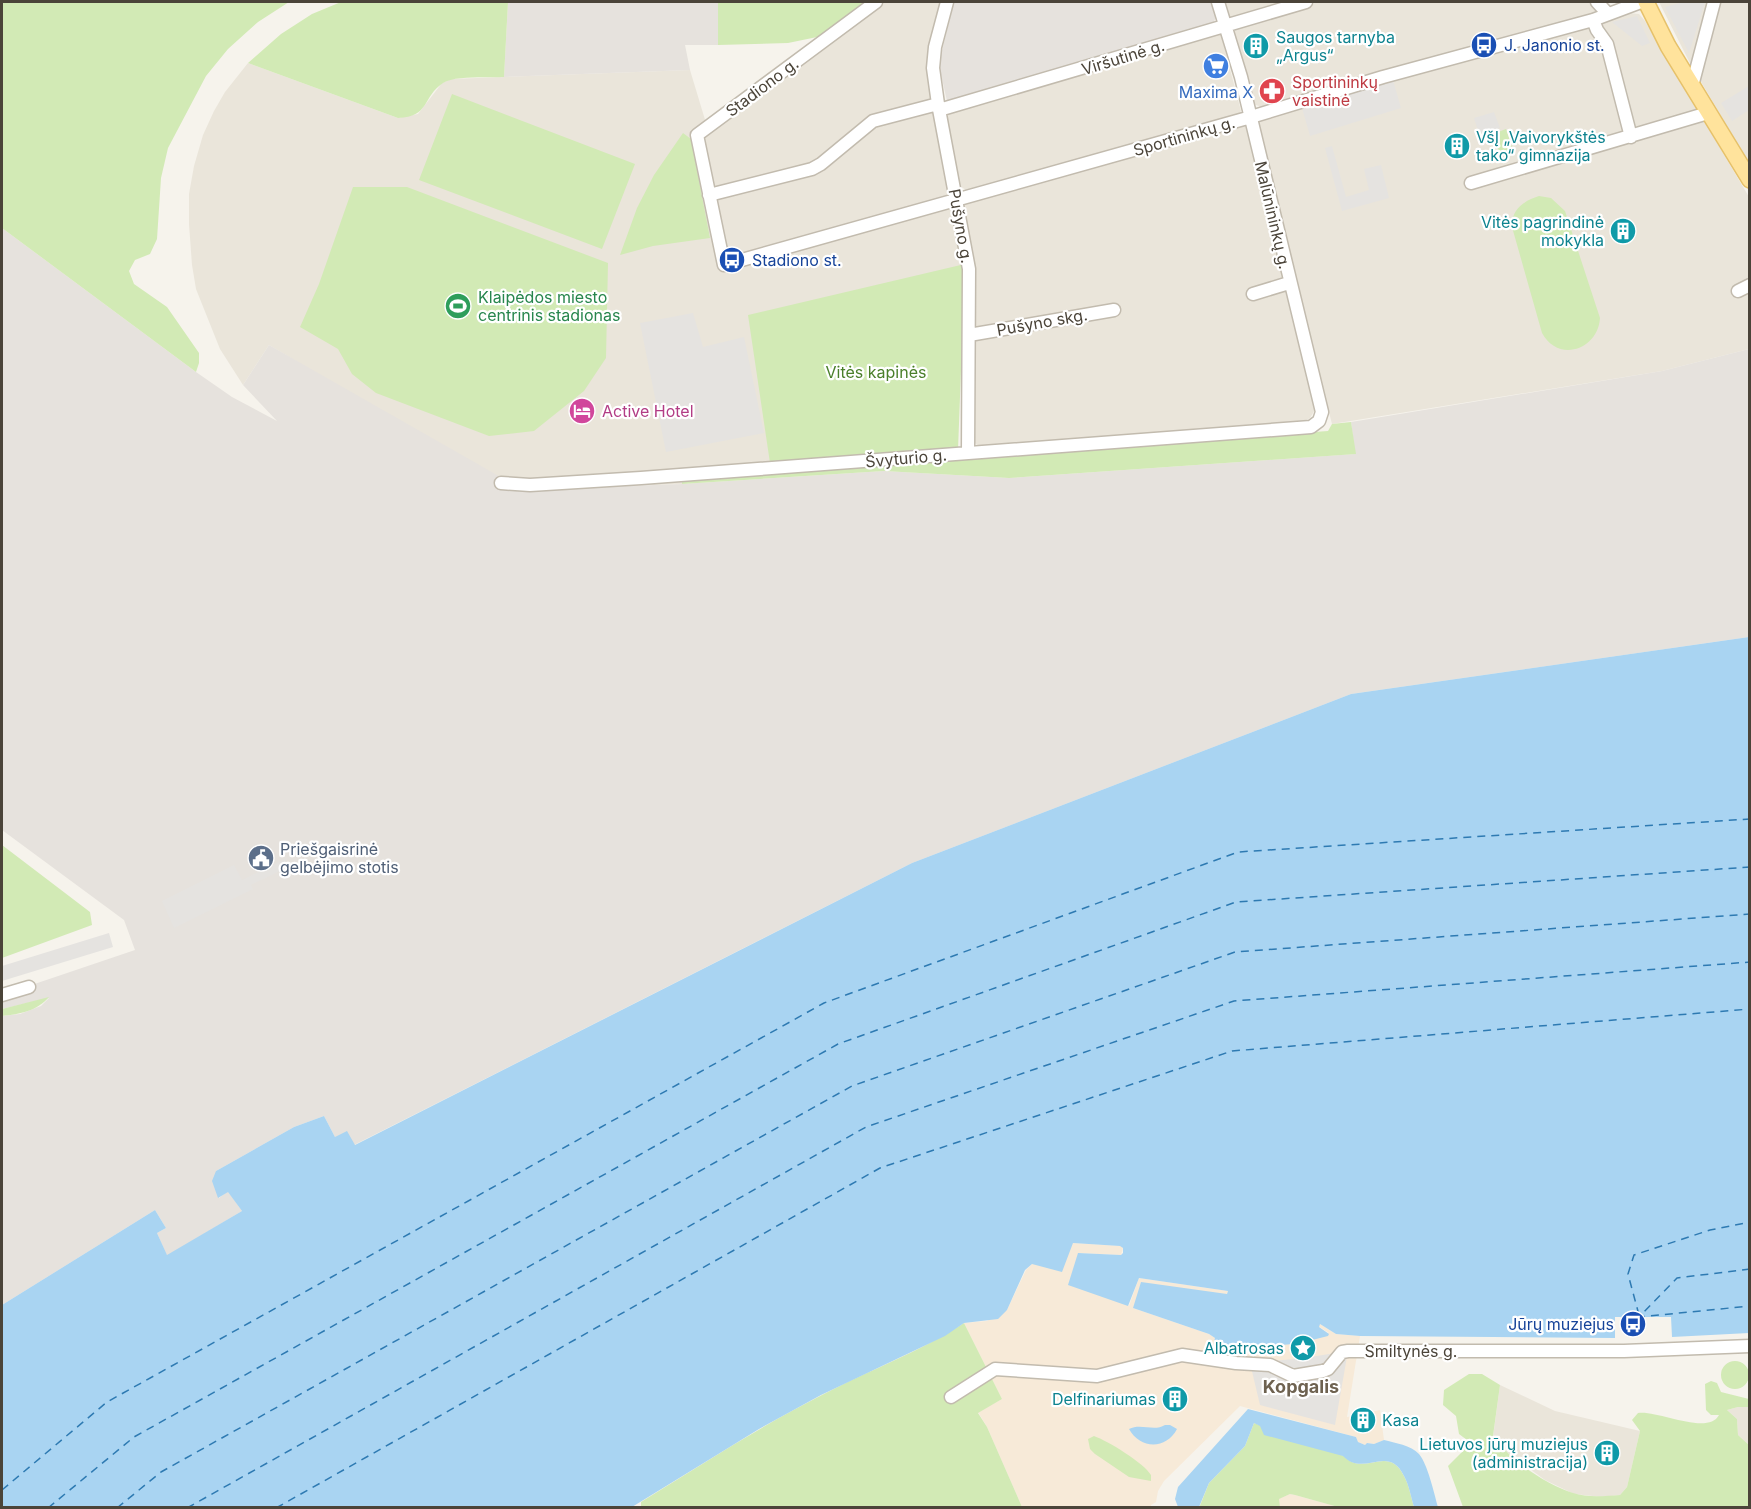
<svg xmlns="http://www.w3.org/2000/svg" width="1751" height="1509" font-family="Inter,sans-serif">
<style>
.residential{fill:#eae5da}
.commercial{fill:#f7ead8}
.industrial{fill:#e6e2dd}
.green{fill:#d2eab5}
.parking{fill:#e5e3e0}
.water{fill:#a9d4f2}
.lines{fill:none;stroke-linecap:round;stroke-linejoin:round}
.ferry{stroke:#2e7ab2;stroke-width:1.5;stroke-dasharray:8 6;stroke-linecap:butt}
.minor-casing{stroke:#c2bbae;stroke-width:15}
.major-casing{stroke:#e6c16a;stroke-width:18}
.minor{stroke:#fff;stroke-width:12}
.major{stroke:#ffe39c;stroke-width:15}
.labels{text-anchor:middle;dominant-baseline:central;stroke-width:4.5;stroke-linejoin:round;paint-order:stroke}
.culture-label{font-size:16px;fill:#0d838f;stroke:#fff;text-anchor:end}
.transit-label{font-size:16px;fill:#164399;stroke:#fff;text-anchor:start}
.street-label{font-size:16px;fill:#4b4439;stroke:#fff}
.health-label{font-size:16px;fill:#be3a42;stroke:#fff;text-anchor:start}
.shop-label{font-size:16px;fill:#366cbe;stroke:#fff}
.leisure-label{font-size:16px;fill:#27864d;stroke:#fff;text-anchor:start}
.park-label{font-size:16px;fill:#4a7f2a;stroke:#fff}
.hotel-label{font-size:16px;fill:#b23c85;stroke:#fff;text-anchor:start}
.service-label{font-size:16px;fill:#4e5e75;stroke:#fff;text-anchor:start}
.neighbourhood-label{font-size:18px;font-weight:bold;fill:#6e6250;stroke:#fff}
</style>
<rect width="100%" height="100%" fill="#f6f3ec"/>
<path class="residential" d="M883,2H943L931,100L872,119L810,166L714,190L702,139L704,136L786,72Z
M1225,2H1292L1233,19L1228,16Z
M1318,2H1593L1597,9L1593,14L1261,107L1254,104L1234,32L1235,29Z
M1659,2H1749V163L1691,65Z
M1629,13L1639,14L1645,21L1749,197V349L1662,371L1332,424L1255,125L1259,117Z
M1218,33L1221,35L1241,111L1238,115L966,190L960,186L946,114Z
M248,63L398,118L418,114L442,83L451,79L690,70L706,123L695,134L722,272L951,205L965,264L770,463L682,471V484L513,490L269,345L243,385L220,349L196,289L192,265L189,224V194L194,166L203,135L214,111L225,92Z
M933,109L951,196L728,259L713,197L814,171L875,125Z
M1243,124L1247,128L1316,408L1310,418L1300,423L980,446L976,444L973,440L972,259L971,243L962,207L963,202Z
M1500,1385L1555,1411L1640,1431L1627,1487L1620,1495L1602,1497L1574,1494L1545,1480L1504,1450L1493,1437Z
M1738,1407H1749V1445L1738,1435L1737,1419L1727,1410Z"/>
<path class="commercial" d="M1073,1243L1121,1246L1123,1248L1121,1255L1078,1253L1129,1306L1139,1278L1228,1291L1227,1294L1133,1308L1209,1334L1215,1338L1295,1339L1301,1337L1329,1333L1318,1326L1320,1324L1336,1334L1360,1336L1347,1417L1380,1410L1384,1440L1374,1444L1368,1443L1365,1445L1358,1442L1356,1437L1240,1406L1164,1481L1158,1491L1156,1502L1151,1505V1507H1022L987,1427L978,1412L1002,1399L964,1323L987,1321L1007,1310L1026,1270L1032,1264H1036Z
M1290,1494L1295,1495L1338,1507H1280L1278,1499Z"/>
<path class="industrial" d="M508,2H718V45H685L690,70L504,77Z
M954,2H1214L1216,17L1213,24L947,101L940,70V59Z
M2,228L196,372L232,397L277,421L243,385L269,345L504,479L513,490L682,484L884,471L1009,478L1355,454L1351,422L1662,371L1749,349V637L1351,694L912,863L354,1145L335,1137L324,1116L294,1127L216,1171L219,1198L228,1191L242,1211L167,1256L157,1233L166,1228L155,1210L2,1305V1016L20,1014L41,1006L49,998L2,1009V995L135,950L124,920L2,830Z"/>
<path class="green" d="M2,2H289L258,22L228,49L206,76L168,148L161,178L157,239L150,254L135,260L129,271L134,284L167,307L199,353V363L196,372L2,228Z
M341,2H508L504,77C489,78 455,75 443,83C422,97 430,117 398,118L248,63L281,34L312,14Z
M718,2H870L822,36L788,43L718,45Z
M452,94L635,164L602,249L419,180Z
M1506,129L1514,153L1501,158L1493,134Z
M683,133L691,139L710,238L653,246L620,255L637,208L654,175Z
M353,187H407L608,263L606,358L584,391L534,431L489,436L376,393L352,374L338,349L300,327L319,284Z
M1539,196L1551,198L1565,211L1600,318C1598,350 1558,363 1542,333L1512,227C1511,210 1523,201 1539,196Z
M965,264L958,450L770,463L748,315Z
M1351,422L1356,454L1009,478L884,471L682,484V478L1328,431L1332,424Z
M2,845L90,912L92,925L2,958Z
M49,997C37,1011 20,1014 2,1016V1009Z
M964,1323L1002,1399L978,1413L987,1427L1022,1507L641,1508V1502C701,1465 759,1427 822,1395C869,1370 920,1352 964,1323Z
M1721 1375a14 14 0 1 1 28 0a14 14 0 1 1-28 0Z
M1469,1374H1482L1500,1385L1493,1436C1509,1459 1546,1485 1573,1493C1588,1498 1605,1496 1620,1495L1627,1487L1640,1431L1632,1420L1638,1413C1658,1410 1708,1436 1719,1415H1711L1706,1410L1705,1384L1711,1381L1717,1383L1721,1392L1749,1399V1407H1738L1727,1410L1737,1419L1738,1435L1749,1445V1507H1463L1448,1466L1471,1443L1459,1434L1456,1416L1443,1405L1444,1390Z
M1254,1423L1344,1456C1364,1478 1388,1443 1404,1476C1409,1485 1411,1497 1414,1507H1338L1295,1495L1290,1494L1279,1499L1280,1507L1199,1508L1209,1483L1245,1446Z
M1094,1436C1108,1441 1144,1463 1151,1475V1481L1129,1477L1095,1454L1090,1449L1088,1439Z"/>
<path class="parking" d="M1684,2H1705L1689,53L1665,7Z
M1637,16L1650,43L1642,46L1612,22Z
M1393,80L1401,108L1310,136L1302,108Z
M1749,86V110L1732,121L1721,103Z
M1494,112L1500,128L1479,134L1474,118Z
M1332,146L1346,197L1369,190L1364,169L1381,165L1389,198L1342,211L1325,148Z
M693,313L703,347L744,337L764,433L666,452L640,323Z
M285,859L288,867L251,885L253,889L174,928L162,901L234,865L242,880Z
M109,933L113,947L2,981V966Z
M1348,1351L1335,1425L1260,1405L1250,1363L1304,1358Z"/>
<path class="water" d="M1749,637V1333L1672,1337L1671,1317H1615V1338L1360,1336L1336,1334L1320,1324L1319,1327L1329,1334L1328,1336L1312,1340L1301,1337L1293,1344L1223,1350L1214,1342L1215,1338L1209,1334L1133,1308L1141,1282L1227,1294L1228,1291L1139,1278L1128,1306L1068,1285L1078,1253L1121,1255L1123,1253V1248L1120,1246L1073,1243L1062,1272L1032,1264L1025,1270L1007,1310L998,1319L964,1323L945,1336L821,1395L759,1429L632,1507H2V1305L155,1210L166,1228L157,1233L167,1255L242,1211L228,1192L218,1198L212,1181L216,1171L294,1127L324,1116L335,1137L347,1131L355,1145L912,863L1351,694Z
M1248,1409L1356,1437L1358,1442L1365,1445L1367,1443L1374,1444L1384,1440C1395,1443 1411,1445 1419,1454C1428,1465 1434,1493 1438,1507H1414C1411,1497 1409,1485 1404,1476C1388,1443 1364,1478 1343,1456L1264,1435L1260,1426L1254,1423L1245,1446L1209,1483L1199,1507H1178L1175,1499L1178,1487Z
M1165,1425H1170L1177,1429C1166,1450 1140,1449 1129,1429C1141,1423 1154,1432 1165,1425Z"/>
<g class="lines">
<path class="ferry" d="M1750,1269L1677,1278L1639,1317L1750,1306
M1639,1315L1628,1274L1634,1255L1710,1230L1750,1222
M2,1490L107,1402L824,1003L1238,852L1750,819
M48,1508L134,1437L838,1044L1236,902L1750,867
M117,1508L161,1472L852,1086L1235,952L1750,914
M187,1508L866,1127L1234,1001L1750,962
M276,1508L880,1168L1232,1051L1750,1009"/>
<defs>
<path id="minor" d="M876,2L697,135L724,265L1251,117L1383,77L1593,20L1641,2
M947,2L935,47L933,68L938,104L969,269L968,453
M1597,2L1608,14
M1593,20L1597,30L1607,44L1631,137
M1692,86L1714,2
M939,110L1306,2
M1471,183L1708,113
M709,195L812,169L821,164L873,121L938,104
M1738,291L1750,285
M1253,294L1289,283
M969,335L1114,310
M501,483L530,485L641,478L1311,427L1319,421L1322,412L1241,77L1218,2
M2,995L29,987
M951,1397L995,1369L1097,1376L1182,1355L1236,1363L1270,1365L1293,1376L1323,1371L1328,1369L1342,1352L1348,1351H1624L1750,1346"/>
<path id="major" d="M1646,2L1668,46L1750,180"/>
</defs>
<use href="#minor" class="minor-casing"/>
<use href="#major" class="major-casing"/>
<use href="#minor" class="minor"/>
<use href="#major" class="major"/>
</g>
<defs>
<symbol id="bus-disc" viewBox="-11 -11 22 22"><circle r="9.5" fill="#1a4fb4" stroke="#fff"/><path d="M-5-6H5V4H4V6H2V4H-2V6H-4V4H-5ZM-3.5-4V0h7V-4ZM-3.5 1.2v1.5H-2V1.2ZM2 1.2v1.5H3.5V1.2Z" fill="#fff"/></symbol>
<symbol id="building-disc" viewBox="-11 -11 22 22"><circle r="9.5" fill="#0f9aa8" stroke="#fff"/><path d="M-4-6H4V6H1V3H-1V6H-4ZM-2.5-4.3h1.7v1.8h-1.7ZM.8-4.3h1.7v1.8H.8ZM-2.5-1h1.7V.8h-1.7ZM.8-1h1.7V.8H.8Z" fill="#fff"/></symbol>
<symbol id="supermarket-disc" viewBox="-11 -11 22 22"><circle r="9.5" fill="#3f7fe0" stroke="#fff"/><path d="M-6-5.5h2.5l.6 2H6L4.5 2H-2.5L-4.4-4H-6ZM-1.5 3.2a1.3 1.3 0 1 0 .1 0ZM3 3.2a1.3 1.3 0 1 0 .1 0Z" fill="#fff"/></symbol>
<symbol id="pharmacy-disc" viewBox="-11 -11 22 22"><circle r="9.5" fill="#e0444e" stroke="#fff"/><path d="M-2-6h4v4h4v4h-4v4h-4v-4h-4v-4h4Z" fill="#fff"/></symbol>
<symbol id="stadium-disc" viewBox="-11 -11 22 22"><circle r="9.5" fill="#2e9e5b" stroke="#fff"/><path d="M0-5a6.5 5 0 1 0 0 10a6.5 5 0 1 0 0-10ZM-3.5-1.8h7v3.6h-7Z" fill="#fff"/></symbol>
<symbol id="hotel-disc" viewBox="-11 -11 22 22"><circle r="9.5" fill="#d1479c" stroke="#fff"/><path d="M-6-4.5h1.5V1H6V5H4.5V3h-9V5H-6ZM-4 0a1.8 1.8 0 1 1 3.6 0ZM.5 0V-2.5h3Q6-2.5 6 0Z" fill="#fff"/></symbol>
<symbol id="civic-disc" viewBox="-11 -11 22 22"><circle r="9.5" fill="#5c6f8a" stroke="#fff"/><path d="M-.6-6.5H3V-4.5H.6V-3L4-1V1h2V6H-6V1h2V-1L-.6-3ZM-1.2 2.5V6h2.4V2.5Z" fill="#fff"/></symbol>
<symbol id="sight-disc" viewBox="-11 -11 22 22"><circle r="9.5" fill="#0f9aa8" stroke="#fff"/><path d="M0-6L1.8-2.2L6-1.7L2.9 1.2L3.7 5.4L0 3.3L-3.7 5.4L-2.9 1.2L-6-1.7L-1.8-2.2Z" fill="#fff"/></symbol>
</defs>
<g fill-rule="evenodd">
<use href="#bus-disc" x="1469" y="30" width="30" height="30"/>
<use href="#building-disc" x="1241" y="31" width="30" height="30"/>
<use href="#supermarket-disc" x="1201" y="51" width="30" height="30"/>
<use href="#pharmacy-disc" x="1257" y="76" width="30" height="30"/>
<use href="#building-disc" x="1442" y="131" width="30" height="30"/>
<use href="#building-disc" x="1608" y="216" width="30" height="30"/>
<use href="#bus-disc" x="717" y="245" width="30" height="30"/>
<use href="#stadium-disc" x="443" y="291" width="30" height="30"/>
<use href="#hotel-disc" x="567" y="396" width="30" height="30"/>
<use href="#civic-disc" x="246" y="843" width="30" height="30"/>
<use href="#bus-disc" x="1618" y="1309" width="30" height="30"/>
<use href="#sight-disc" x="1288" y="1333" width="30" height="30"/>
<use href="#building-disc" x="1160" y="1384" width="30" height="30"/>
<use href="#building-disc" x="1348" y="1405" width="30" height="30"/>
<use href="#building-disc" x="1592" y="1438" width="30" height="30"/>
</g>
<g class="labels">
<g class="culture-label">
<text x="1276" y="37" text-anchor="start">Saugos tarnyba<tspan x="1276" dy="18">„Argus“</tspan></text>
<text x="1476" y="137" text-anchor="start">VšĮ „Vaivorykštės<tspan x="1476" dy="18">tako“ gimnazija</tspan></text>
<text x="1604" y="222">Vitės pagrindinė<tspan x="1604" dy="18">mokykla</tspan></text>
<text x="1284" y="1348">Albatrosas</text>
<text x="1156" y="1399">Delfinariumas</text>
<text x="1382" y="1420" text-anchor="start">Kasa</text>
<text x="1588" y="1444">Lietuvos jūrų muziejus<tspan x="1588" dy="18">(administracija)</tspan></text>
</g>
<g class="transit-label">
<text x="1504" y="45">J. Janonio st.</text>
<text x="752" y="260">Stadiono st.</text>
<text x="1614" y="1324" text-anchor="end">Jūrų muziejus</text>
</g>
<g class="street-label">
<text transform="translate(1123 57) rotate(-17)">Viršutinė g.</text>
<text transform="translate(762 87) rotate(-37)">Stadiono g.</text>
<text transform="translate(1184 136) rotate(-16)">Sportininkų g.</text>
<text transform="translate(1273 215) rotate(77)">Malūnininkų g.</text>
<text transform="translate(961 226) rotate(80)">Pušyno g.</text>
<text transform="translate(1042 322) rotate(-10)">Pušyno skg.</text>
<text transform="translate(906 458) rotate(-5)">Švyturio g.</text>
<text x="1411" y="1351">Smiltynės g.</text>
</g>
<g class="health-label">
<text x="1292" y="82">Sportininkų<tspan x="1292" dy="18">vaistinė</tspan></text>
</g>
<g class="shop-label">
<text x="1216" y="92">Maxima X</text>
</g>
<g class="leisure-label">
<text x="478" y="297">Klaipėdos miesto<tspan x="478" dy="18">centrinis stadionas</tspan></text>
</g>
<g class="park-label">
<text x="876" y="372">Vitės kapinės</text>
</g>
<g class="hotel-label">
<text x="602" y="411">Active Hotel</text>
</g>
<g class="service-label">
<text x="280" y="849">Priešgaisrinė<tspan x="280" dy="18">gelbėjimo stotis</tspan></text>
</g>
<g class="neighbourhood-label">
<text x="1301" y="1386">Kopgalis</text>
</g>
</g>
<rect width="1751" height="1509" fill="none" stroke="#4b4439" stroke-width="6"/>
</svg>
